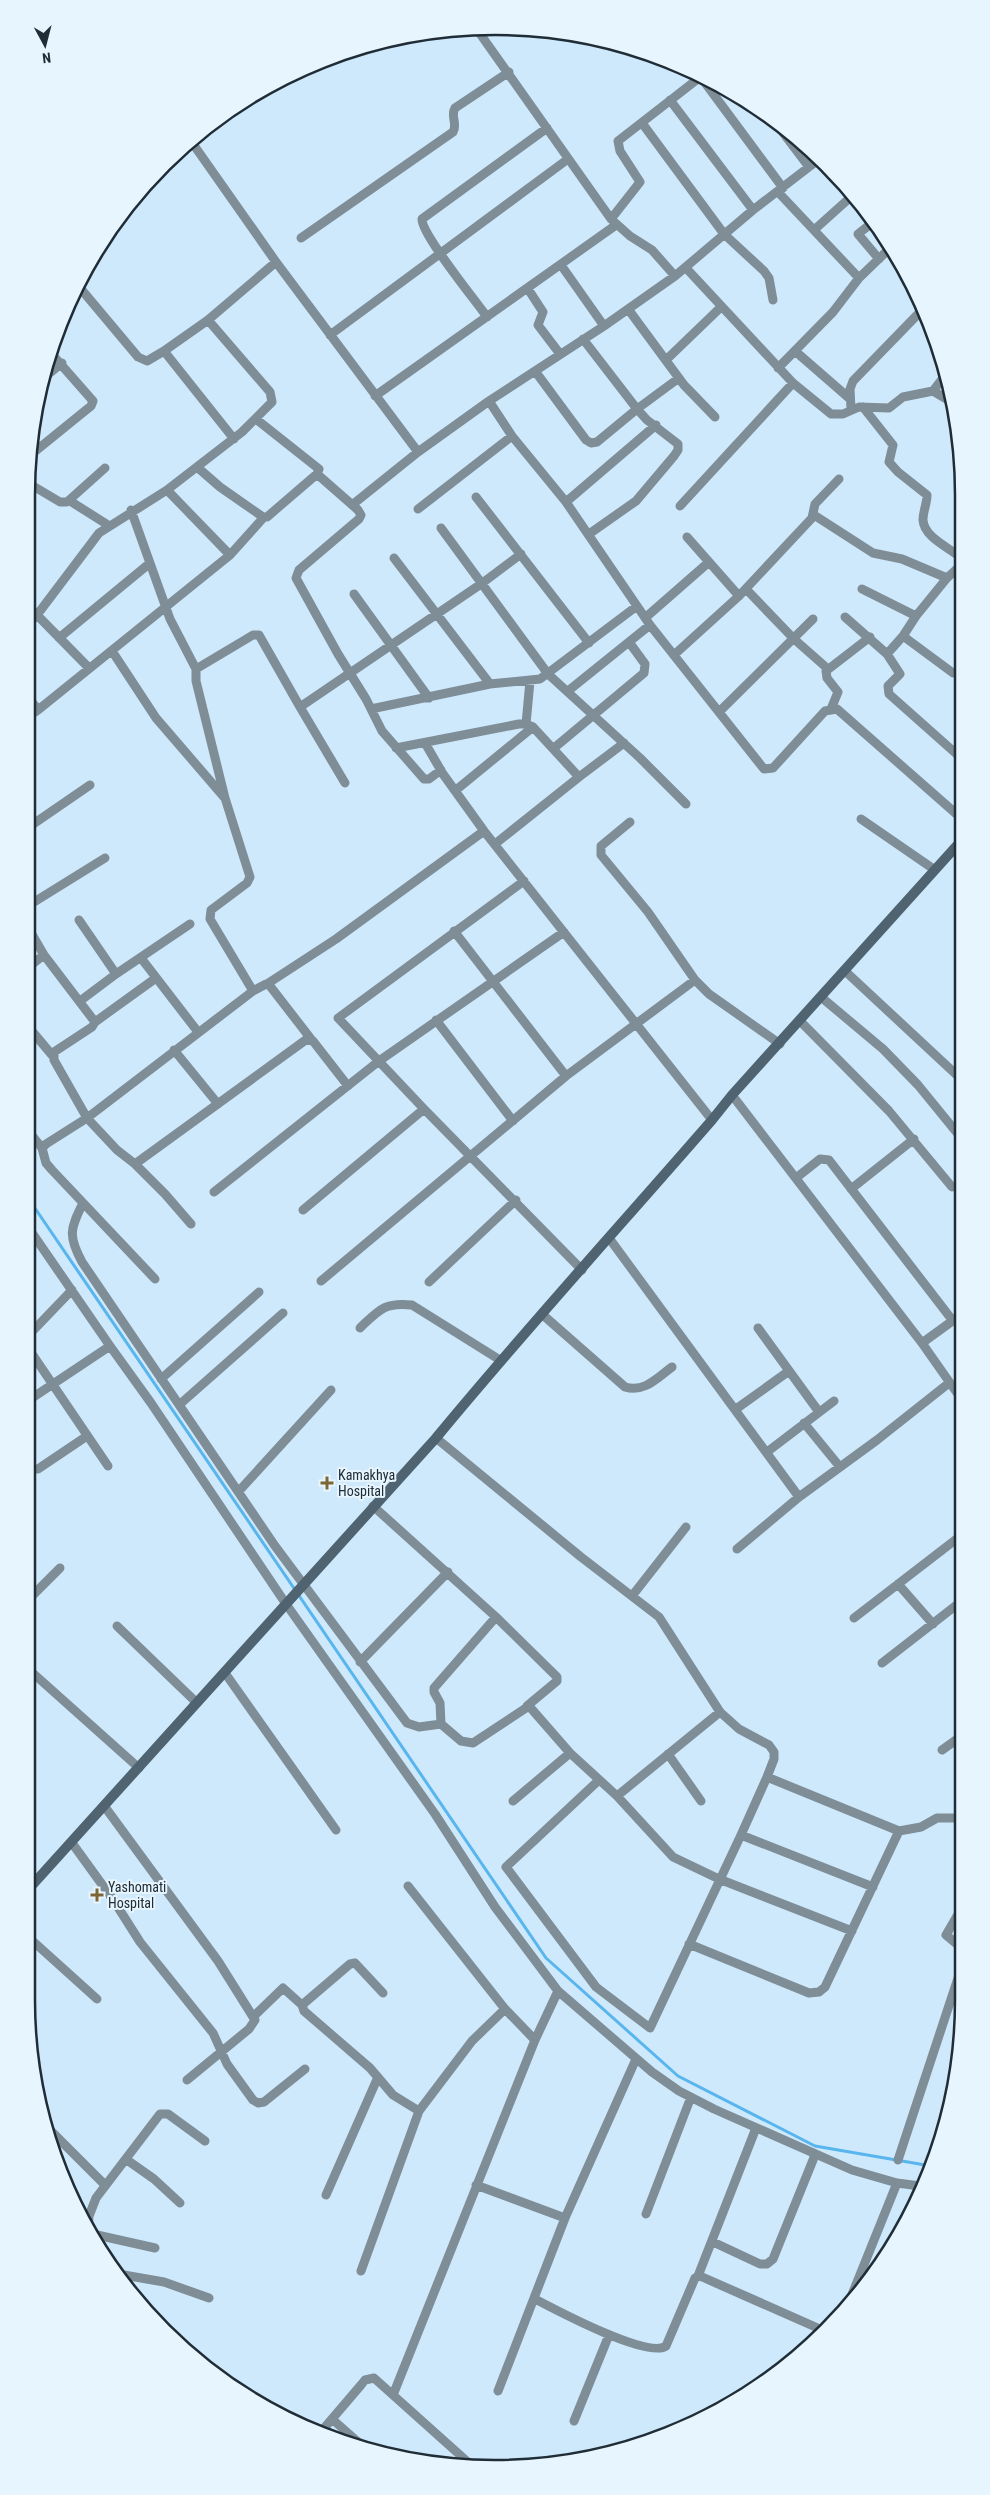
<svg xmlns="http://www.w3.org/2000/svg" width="990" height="2495" font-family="'Roboto Condensed',sans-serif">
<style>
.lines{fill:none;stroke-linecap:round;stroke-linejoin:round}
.stream{stroke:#58b5ed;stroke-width:3}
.minor{stroke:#7f8d97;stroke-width:9}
.secondary{stroke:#4f6371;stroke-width:10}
.poi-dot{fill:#7c6635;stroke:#e7f5fe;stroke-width:2}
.labels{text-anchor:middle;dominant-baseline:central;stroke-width:4;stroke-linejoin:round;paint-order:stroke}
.poi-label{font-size:14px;fill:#202d36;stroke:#e7f5fe;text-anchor:start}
.rim{fill:none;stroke:#202d36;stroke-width:2.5}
</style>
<rect width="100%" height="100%" fill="#cee9fc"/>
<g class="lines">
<path class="stream" d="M26,1195L546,1958L678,2076L815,2146L931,2166"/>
<path class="minor" d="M476,28L611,219L630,236L652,250L675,276
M703,80L783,188
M670,100L753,210
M775,122L809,167
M642,123L724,234L764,271L769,278L773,300
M191,141L276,262L418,452
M778,192L859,278
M611,219L640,182L620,151L618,141L699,78
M872,223L858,234L879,259
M814,230L853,195
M301,238L453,132C458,124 450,116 455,108L509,72
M561,265L604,326
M686,268L793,383L831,414H843L859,407L889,408L903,397L933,391L943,378
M81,289L138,357L147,361L164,351L208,320L276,262
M528,289L543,312L538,325L560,354
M628,309L684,385L715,417
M487,317C476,301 421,234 422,219L547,128
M330,335L568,159
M583,339L637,409L647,420L678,444V450L674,456L636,501L589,534
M164,351L234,439
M795,351L849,398
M666,360L721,307
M778,368L833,312L859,278L889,249
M535,371L586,440L591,443L597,442L637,409L679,378
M46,376L62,363
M933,391L950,401
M375,396L616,225
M489,401L512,436L566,502L650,625L764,769L773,768L825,711L837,709L961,818
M863,407L893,445L889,462L898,472L927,495C927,504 923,511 923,520C924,537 948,547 960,557
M851,409L850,389L853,381L922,310
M256,419L319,469L317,474
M33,453L91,406L93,401L50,352
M197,467L220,487L263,517H267L317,474L358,510L361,515L359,519L299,570L296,578L338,654L366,699L382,731L424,779H429L441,770
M28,483L60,502H67L105,468
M167,490L230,555
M476,497L589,643
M70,501L108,525
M566,502L656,425
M352,505L418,452L489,401L604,326L675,276L753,210L818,160
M680,506L793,383
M418,509L512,436
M131,510L170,619L196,669
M814,515L873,553L902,559L947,578L960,566
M441,528L548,674L640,758L686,804
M687,537L739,596
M394,558L490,684
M746,589L794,639L828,669
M862,589L916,616L947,578
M354,594L429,698
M26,604L37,615L26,623
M845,617L887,654L903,636L953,673
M645,618L709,562
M903,636L916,616
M59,638L150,563
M112,651L156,718L224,797
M675,654L739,596L812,518L815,504L839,479
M887,654L900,674L888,686L889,694L961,758
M89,668L37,615L99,533L167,490L242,432L272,402L270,392L208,320
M568,691L650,625
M26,694L38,710L26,718
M300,707L345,783
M371,709L490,684L540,679L637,606
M831,709L838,692L827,678L826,671L870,637
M38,710L230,555L264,517
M719,712L813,619
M526,724L530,681
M425,743L443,774L484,831L712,1120
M396,748L519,724H526L533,727
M554,748L644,673L645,664L629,642
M579,777L624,743
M456,790L533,727L579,777L495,844
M861,819L935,870
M630,822L601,846V855L648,912L695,980L709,994L780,1044
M26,829L90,785
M524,881L338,1018L424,1109L582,1270
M26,907L105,858
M79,920L116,974L80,1001
M26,924L44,955L95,1022L92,1027L54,1052V1060L87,1118L117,1150L135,1164L165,1194L191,1224
M454,931L566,1076L695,980
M141,958L198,1032
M26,969L44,955
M845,971L961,1079
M116,974L190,924
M267,984L336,939L484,831
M253,991L210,919L211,910L247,883L250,877L225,798L196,681V669L253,635H259L300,707L481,584L521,554
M821,997L883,1049L918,1085L962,1139
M436,1020L513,1121
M800,1021L889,1111L952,1187
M95,1022L156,978
M26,1024L52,1055
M174,1050L218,1104
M732,1095L922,1343L962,1400
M26,1128L42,1148
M135,1164L307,1039L313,1041L348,1086
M796,1178L820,1159L829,1160L953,1321
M851,1189L914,1139
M214,1192L379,1061L564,932
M83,1203C70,1229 68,1236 82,1262L275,1546L407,1723L419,1727L441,1724L461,1741L473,1743L529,1706L570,1753L617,1796L720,1712
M303,1210L424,1109
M26,1224L110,1346L151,1403L286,1604L435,1814L495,1907L558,1991L652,2072L679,2091L714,2109L852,2170L897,2183L920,2186
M609,1238L799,1497
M155,1279L52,1170L46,1163L42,1148L46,1144L87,1118L253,991L266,984L270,986L311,1039
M321,1281L566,1076
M429,1282L516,1200
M543,1315L625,1387C644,1393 657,1378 672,1367
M360,1328C379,1310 384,1302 412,1305L500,1360
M758,1328L819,1412
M26,1338L72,1290
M922,1343L962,1314
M26,1345L108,1466
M161,1379L259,1292
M26,1402L110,1346
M179,1405L283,1313
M736,1409L789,1371
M804,1423L840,1467
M436,1438L581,1557L659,1617L720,1712L739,1729L769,1745L774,1752V1759L767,1777L741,1835L650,2028L596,1987L506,1867L599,1780
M767,1452L834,1401
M26,1465L31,1469H38L87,1436
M239,1491L331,1390
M373,1506L496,1617L557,1677V1681L527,1706
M737,1549L799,1497L877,1440L949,1383
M898,1584L933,1624
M632,1596L686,1527
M26,1602L60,1568
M854,1618L963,1534
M117,1626L197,1703
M360,1662L448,1572
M882,1663L963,1600
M26,1667L139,1768
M225,1673L336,1830
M441,1724L440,1703L434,1692V1688L496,1617
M942,1750L963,1735
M668,1754L701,1801
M617,1796L673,1857L719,1879L852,1931
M513,1801L570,1753
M105,1807L218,1961L255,2020L249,2029L187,2080
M899,1831L921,1827L937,1818H963
M741,1835L873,1887
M72,1843L114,1901L140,1942L213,2033L227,2064L253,2100L258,2103L264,2102L305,2069
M408,1886L505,2009L535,2040
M964,1904L946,1935L964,1950
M26,1935L97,1999
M689,1944L809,1993L819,1992L825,1987L899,1831L767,1777
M383,1993L355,1963L350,1964L302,2005L304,2011L370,2068L393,2095L419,2111
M254,2016L283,1988L302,2005
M47,2127L104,2184
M127,2160L154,2179L180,2203
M898,2160L964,1960
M476,2185L565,2218
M326,2195L378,2077
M646,2214L691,2097
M88,2232L89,2216L96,2198L160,2114H168L205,2141
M88,2233L155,2248
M713,2242L760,2264H767L773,2259L815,2155
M361,2271L419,2111L472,2041L505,2009
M118,2274L164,2282L209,2298
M698,2276L756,2128
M535,2299C556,2310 648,2359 666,2346L695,2278L700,2276L820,2329
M849,2302L897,2183
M498,2391L565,2218L636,2059
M393,2395L535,2040L558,1991
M332,2419L366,2449
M574,2421L609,2335
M320,2433L361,2385L365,2380L374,2378L470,2464"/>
<path class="secondary" d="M26,1892L436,1438C525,1330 620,1226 712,1120L732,1095L961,841"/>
</g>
<g class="poi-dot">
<path d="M324.5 1475.5h5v5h5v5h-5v5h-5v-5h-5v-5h5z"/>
<path d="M94.5 1887.5h5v5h5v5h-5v5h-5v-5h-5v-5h5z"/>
</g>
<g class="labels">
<g class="poi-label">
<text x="338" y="1475">Kamakhya<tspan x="338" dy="16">Hospital</tspan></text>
<text x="108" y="1887">Yashomati<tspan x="108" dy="16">Hospital</tspan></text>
</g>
</g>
<path d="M0 0H990V2495H0ZM495 35H495A460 460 0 0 1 955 495V2000A460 460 0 0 1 495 2460H495A460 460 0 0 1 35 2000V495A460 460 0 0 1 495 35Z" fill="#e7f5fe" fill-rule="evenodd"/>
<path class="rim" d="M495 35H495A460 460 0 0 1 955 495V2000A460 460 0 0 1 495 2460H495A460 460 0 0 1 35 2000V495A460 460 0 0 1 495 35Z"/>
<g transform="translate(45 45) rotate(173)" stroke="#e7f5fe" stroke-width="4" paint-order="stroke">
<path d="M0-4L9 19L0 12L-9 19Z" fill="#202d36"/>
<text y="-8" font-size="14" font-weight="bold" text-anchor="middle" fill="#202d36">N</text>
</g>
</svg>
